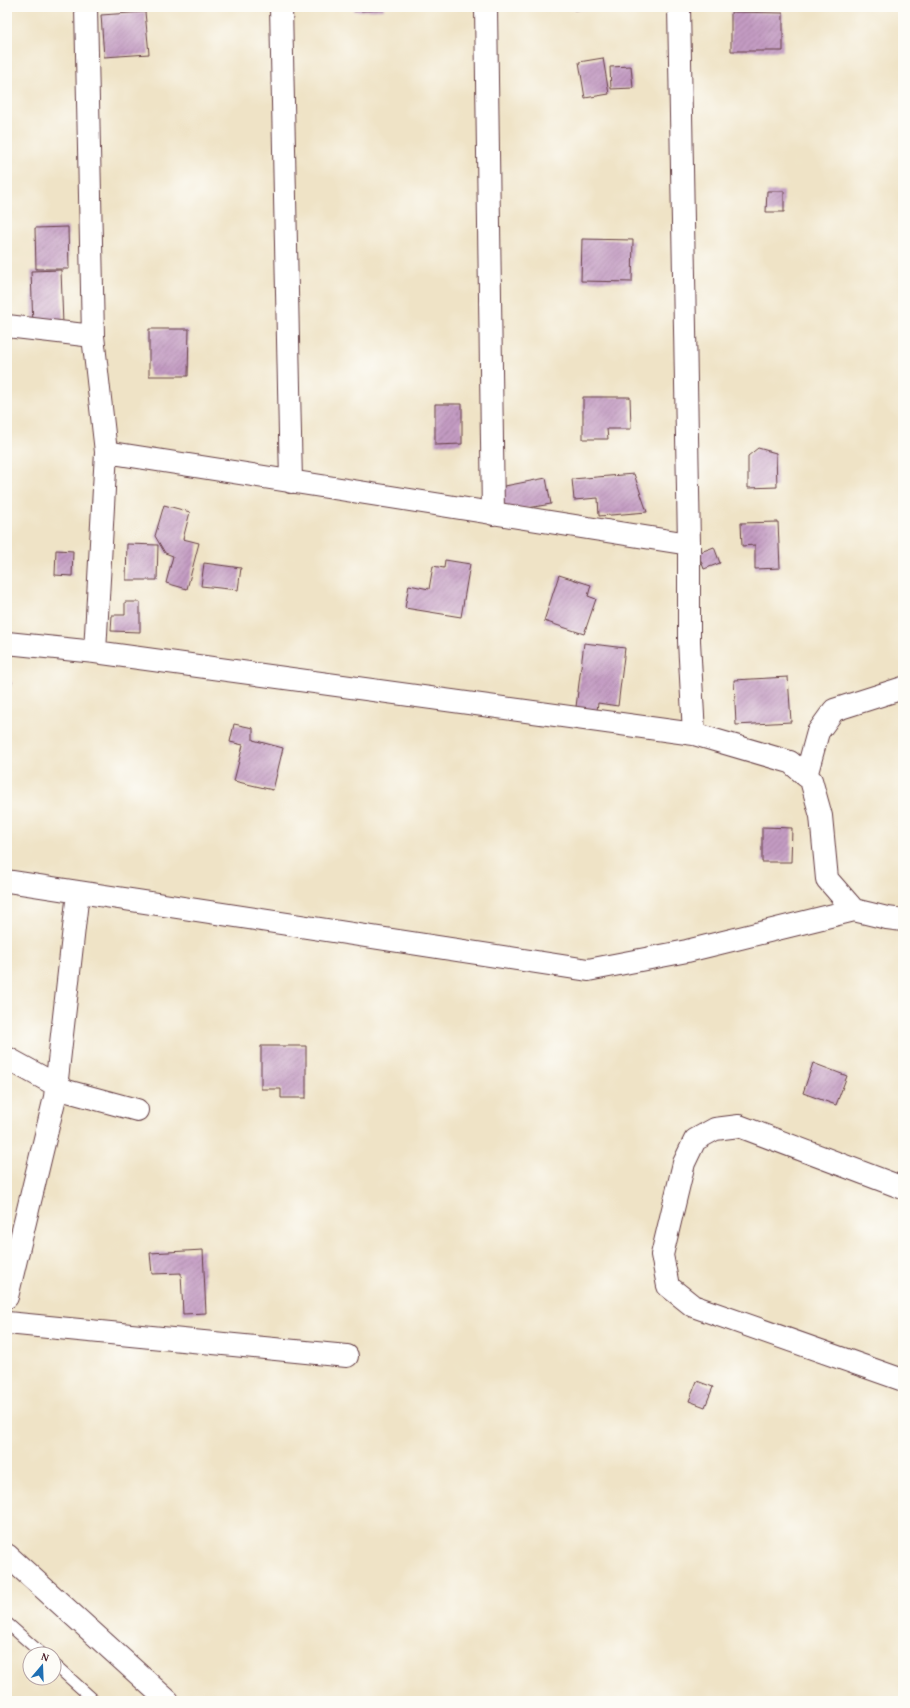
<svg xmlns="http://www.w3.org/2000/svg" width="910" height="1708" font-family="'Gentium Book Plus',serif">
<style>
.building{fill:url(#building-hatch)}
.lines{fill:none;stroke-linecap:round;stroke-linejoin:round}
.service-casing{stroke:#633c42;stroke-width:13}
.minor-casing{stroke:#633c42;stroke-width:24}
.tertiary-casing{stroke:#633c42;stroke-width:24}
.service{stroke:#fff;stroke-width:11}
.minor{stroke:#fff;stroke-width:22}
.tertiary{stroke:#fff;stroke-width:22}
</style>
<defs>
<pattern id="building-hatch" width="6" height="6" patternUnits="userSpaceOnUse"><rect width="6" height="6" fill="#c39bc2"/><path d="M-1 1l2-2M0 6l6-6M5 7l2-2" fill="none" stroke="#a07e9e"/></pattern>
</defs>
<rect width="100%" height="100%" fill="#fdfcf7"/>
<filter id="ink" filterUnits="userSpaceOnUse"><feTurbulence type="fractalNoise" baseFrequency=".025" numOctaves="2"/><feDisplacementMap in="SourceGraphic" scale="8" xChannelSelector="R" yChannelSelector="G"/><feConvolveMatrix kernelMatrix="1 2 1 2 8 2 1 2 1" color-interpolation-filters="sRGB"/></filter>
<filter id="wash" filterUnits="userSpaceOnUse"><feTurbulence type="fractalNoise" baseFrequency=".012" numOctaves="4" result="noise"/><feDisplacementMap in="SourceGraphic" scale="16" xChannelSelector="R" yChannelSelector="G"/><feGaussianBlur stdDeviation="0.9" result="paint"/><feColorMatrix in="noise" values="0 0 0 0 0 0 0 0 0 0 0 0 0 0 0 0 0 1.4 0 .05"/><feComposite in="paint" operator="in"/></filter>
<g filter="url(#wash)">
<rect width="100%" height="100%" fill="#efe3c6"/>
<g id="blocks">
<path class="building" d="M354,7H384V10L354,11Z
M573,7H600V8L574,10Z
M145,12L149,54L104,57L101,15Z
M731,12L783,13V51H731Z
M603,58L609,94L585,98L579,62Z
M631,66L633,88L611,89L610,67Z
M767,191H784V212H766Z
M68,227L69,269H36L35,228Z
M582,239L633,240L632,282L581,281Z
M61,270L63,325L33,326L31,271Z
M149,329H189L188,376H149Z
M583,397H630L631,429H607L608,439H583Z
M435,404H462V444L435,445Z
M758,448L776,453L777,487L748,488V456Z
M634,474L647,512L599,516L598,498L574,500L572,479Z
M546,478L551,504L505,512L500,487Z
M164,505L190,512L183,539L199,543L187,589L166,583L173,556L165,553L155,536Z
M778,522L780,568L755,569V545L742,546L741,523Z
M127,544L158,545L157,580H126Z
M714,547L720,563L704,569L698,553Z
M56,550L73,551L72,576L55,575Z
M445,560L470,564L461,617L405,608L409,585L429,589L433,566L444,568Z
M204,563L241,568L238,590L201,586Z
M559,575L591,585L588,596L596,599L584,634L544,621Z
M125,602H140V632L111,631L112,615H125Z
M584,643L625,648L618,706L598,703L596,718L575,715Z
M788,677L791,722L736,725L734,680Z
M7,681L12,682L7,697Z
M234,724L253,728V740L283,748L273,790L234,781L243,745L230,742Z
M762,827L792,828L791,862H762Z
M261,1046H306V1098H281V1089H261Z
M813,1063L847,1076L836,1105L803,1093Z
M203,1250L206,1313L183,1314L181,1273L152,1274L150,1253Z
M697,1381L713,1387L705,1407L689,1401Z"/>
</g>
</g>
<g filter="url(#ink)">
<use href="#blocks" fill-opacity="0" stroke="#633c42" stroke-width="1"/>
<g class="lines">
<defs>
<path id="service" d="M7,1623L42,1654
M54,1664L95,1701"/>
<path id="minor" d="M86,7L93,336L106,452L95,652
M281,7L291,482
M486,7L493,514
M679,7L689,544V641L694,734
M7,326L93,336
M106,452L689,544
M7,643L95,652L694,734L790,762L811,780L821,816L827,879L854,910L887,918L903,920
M806,776L818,732L834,710L903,688
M7,881L588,970L687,951L854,910
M7,1058L67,1091L137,1110
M903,1188L739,1126L715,1129L695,1140L684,1163L662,1255L668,1286L693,1306L903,1380
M7,1297L55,1097L78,892
M7,1323L347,1356"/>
<path id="tertiary" d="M7,1555L168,1701"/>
</defs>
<use href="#service" class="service-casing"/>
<use href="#minor" class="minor-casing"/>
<use href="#tertiary" class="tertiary-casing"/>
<use href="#service" class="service"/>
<use href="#minor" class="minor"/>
<use href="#tertiary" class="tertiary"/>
</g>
</g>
<rect width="910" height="1708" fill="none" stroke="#fdfcf7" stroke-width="24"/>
<g transform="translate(42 1666) rotate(19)"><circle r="19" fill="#fdfcf7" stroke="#b5a4a5"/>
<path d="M0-3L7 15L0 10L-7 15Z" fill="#1f6fb2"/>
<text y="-6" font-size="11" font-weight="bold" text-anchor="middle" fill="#4a1f2b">N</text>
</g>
</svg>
